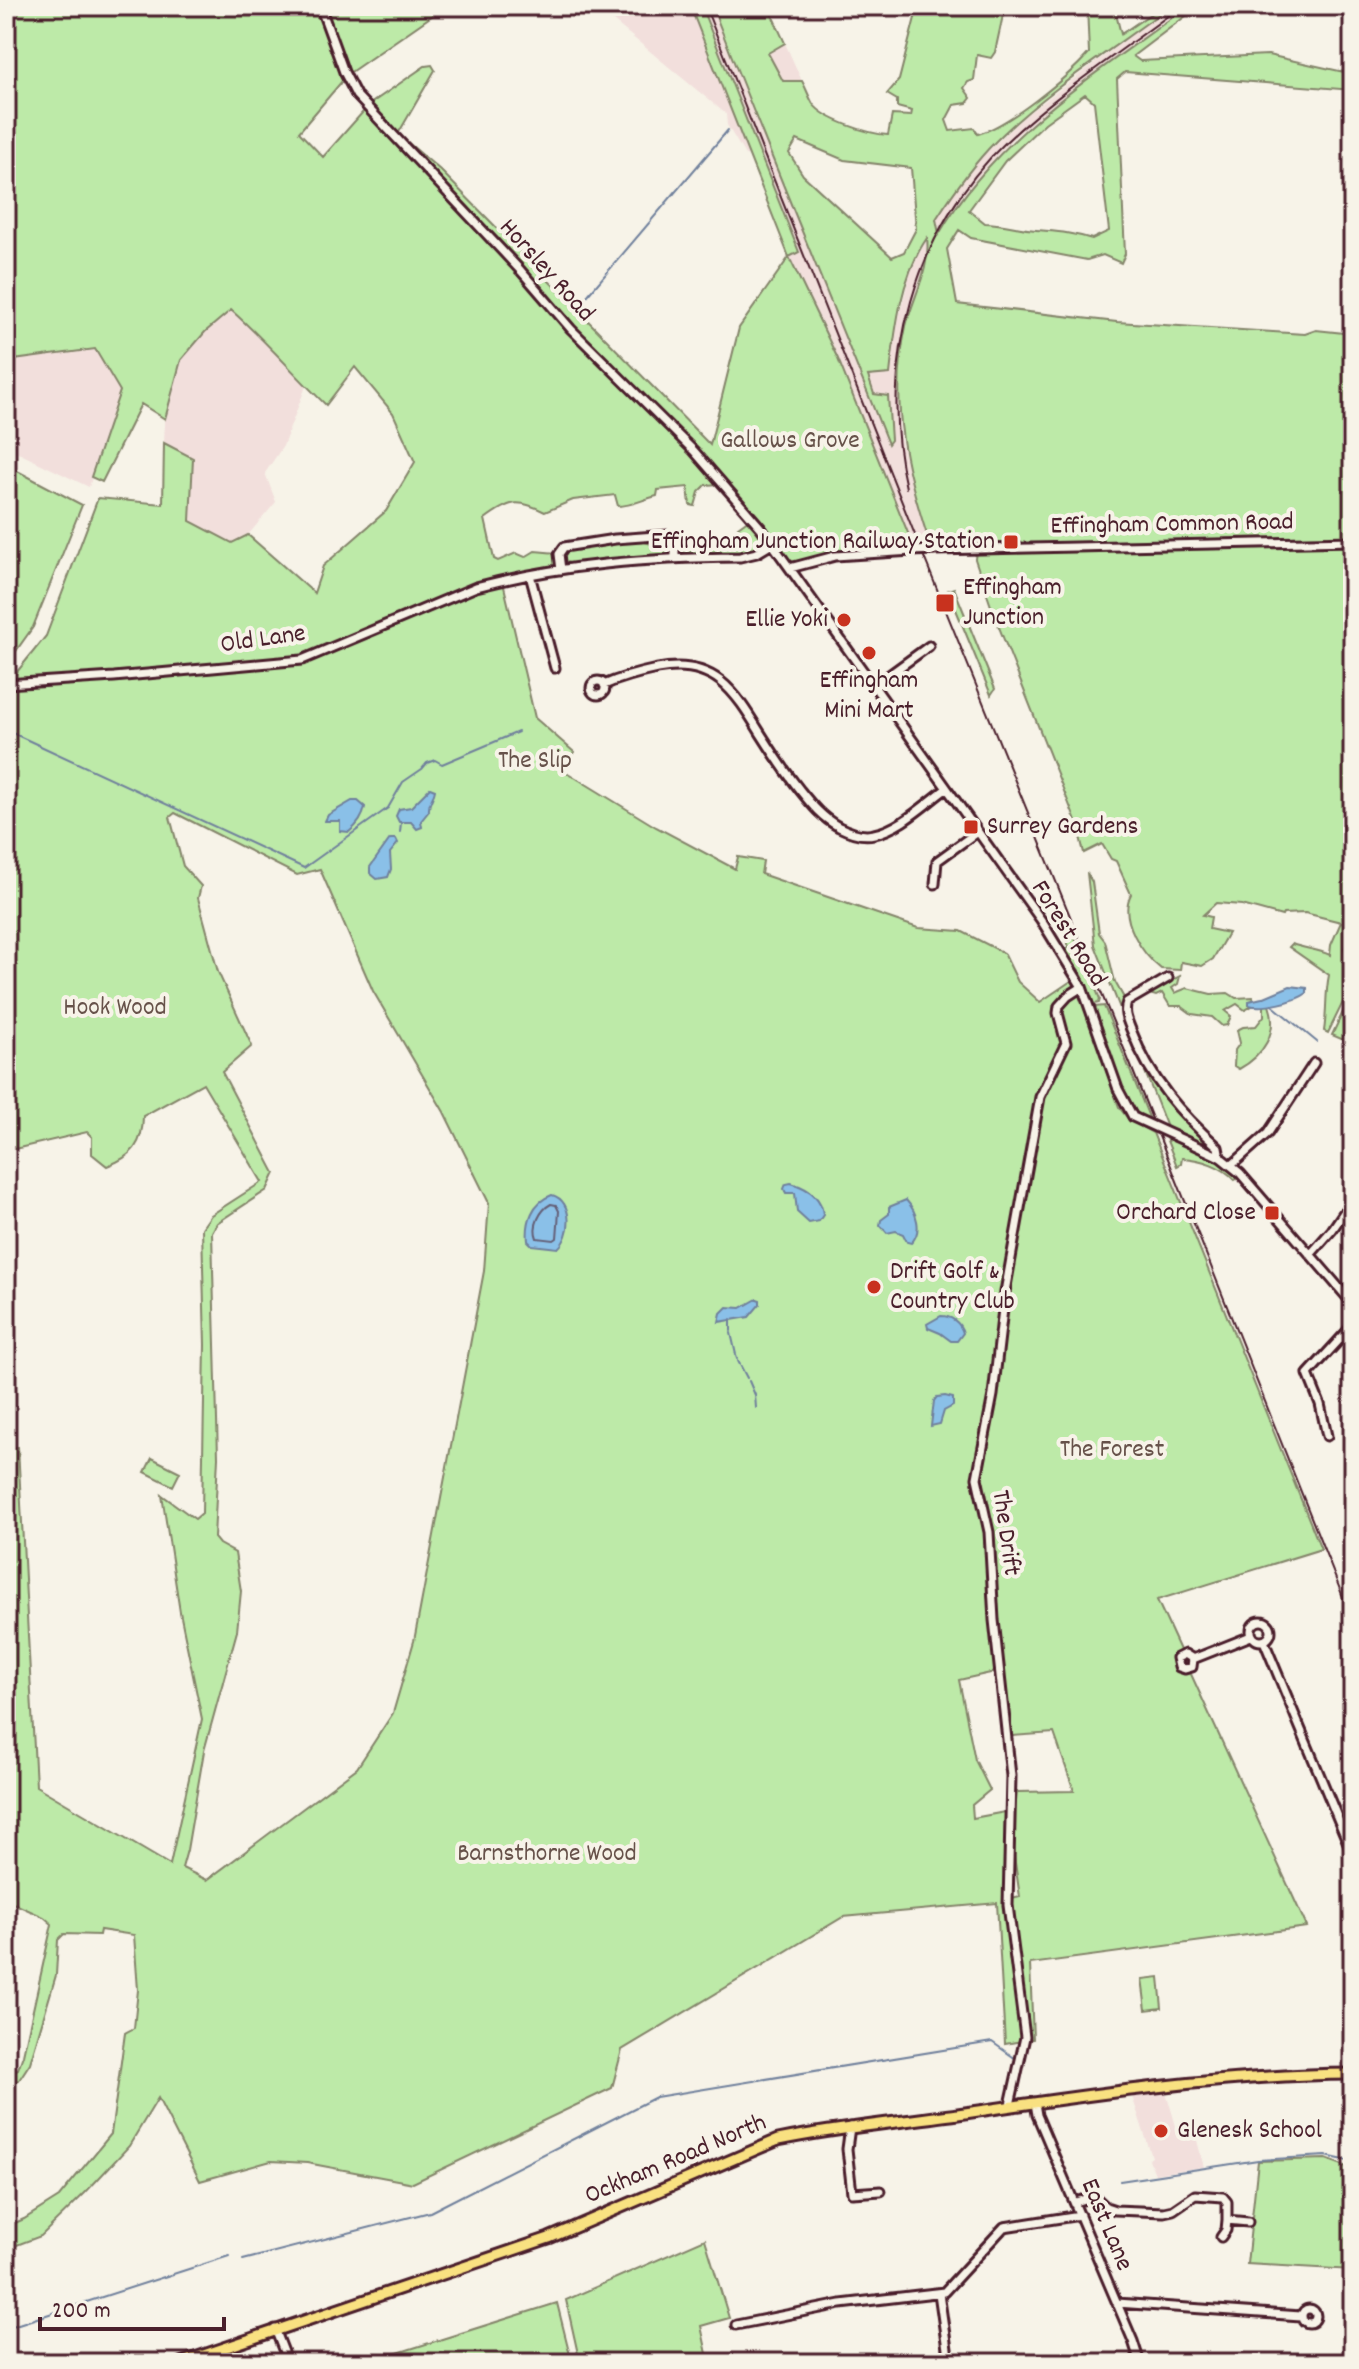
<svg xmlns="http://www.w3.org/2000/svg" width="1359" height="2369" font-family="Dekko,sans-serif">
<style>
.built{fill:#f2dfdc}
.green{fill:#bdeaa8;stroke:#84846a;stroke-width:2;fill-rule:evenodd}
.water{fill:#8ac0e8;stroke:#70809c;stroke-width:2}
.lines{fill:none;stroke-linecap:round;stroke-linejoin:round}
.shore{stroke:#645f77;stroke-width:2}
.stream{stroke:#70809c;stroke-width:2}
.minor-casing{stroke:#4a1f2b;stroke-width:13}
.major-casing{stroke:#4a1f2b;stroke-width:15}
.minor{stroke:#f7f3e8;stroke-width:7}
.major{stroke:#f9e181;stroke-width:9}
.rail{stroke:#4a1f2b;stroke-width:2}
.minor-bridge-casing{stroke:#4a1f2b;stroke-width:13;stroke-linecap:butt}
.minor-bridge{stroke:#f7f3e8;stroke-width:7}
.poi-dot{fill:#c8321e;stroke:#f7f3e8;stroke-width:3}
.labels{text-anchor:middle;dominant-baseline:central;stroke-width:8;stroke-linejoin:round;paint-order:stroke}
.street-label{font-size:26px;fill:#4a1f2b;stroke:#f7f3e8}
.park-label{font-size:26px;fill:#67524a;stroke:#f7f3e8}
.poi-label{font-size:26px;fill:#4a1f2b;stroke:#f7f3e8;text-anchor:start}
</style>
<rect width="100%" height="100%" fill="#f7f3e8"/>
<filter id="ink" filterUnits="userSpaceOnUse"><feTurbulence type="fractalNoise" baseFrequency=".0125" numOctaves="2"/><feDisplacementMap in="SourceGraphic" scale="16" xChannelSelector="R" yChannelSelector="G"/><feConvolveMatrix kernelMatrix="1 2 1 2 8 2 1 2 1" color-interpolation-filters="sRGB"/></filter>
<g filter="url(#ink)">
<path class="built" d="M595,6H712L861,375L890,374L894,337L910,273L936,219L959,184L978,161L1022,118L1170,6H1188L1080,85L1011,140L963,196L929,255L906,327L898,397L900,438L910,479L931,547L914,548L838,359L789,257L749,156L745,155L727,125L726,114Z
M785,43L802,81H783L768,53Z
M231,310L261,336L306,386L283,446L265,473L276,502L248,535L232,543L189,521L193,458L164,443L165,419L181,361L205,332Z
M95,349L120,391L89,487L6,447V361Z
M1166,2092L1178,2133L1194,2129L1204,2167L1155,2174L1149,2159L1152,2157L1132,2096Z"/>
<path class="green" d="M6,6H446L348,74L299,132L323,157L370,104L425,66L432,65L435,70L398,134L440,170L710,445L739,328L789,257L690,6H701L799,252L789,257L838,359L914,548L820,555L798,562L789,561L719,484L706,485L699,492L695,506L690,505L688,487L658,490L657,496C643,499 632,506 618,506L615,495L573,500L545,512C518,498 509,501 485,519L494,559L498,561L516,553L525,557L535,551L556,553L557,565L553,568L502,578L535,718L574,752L563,770L656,827L735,869L738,857L763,861L761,874L918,928L961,931L1004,953L1018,982L1040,1002L1074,979L1119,1107L1129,1120L1153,1133L1321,1549L1157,1600L1307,1927L1030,1964L1033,2039L1005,2044L997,1903L843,1917L622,2050L612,2088L413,2183L307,2163L271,2161L200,2181L158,2098L129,2146L85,2193L41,2236L6,2249V2227L24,2219L59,2197L111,2134L125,2033L134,2028L138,1990L134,1935L100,1930L99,1935L64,1934L58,1940L56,1975L30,2063L19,2080L6,2085V2074L18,2069L23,2055L52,1924L44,1917L6,1900V1448L18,1447L36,1786L170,1865L202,1719L180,1612L162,1495L195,1519L202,1513L205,1345L202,1228L211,1215L262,1182L203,1083L143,1116C143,1144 132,1157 107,1166L92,1154V1137L87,1132L6,1151V679L12,678L46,636L98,498L163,504L164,443L193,458L190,521L232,543L248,535L314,593L323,566L386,511L415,462L393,413L355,367L326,405C294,374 265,340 231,310L205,332L181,360L165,419L141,404L102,482L91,477L120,391L95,349L6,361ZM175,813L297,875L320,869L373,991L444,1112L489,1203L484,1271L414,1641L393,1713L357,1768L207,1880L182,1868L187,1850L204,1751L237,1631L241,1591L235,1553L219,1544L214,1538L218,1457L212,1232L217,1223L267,1190L275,1173L222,1072L252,1046L218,972L198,898L201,886L183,866L170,817ZM1004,1670L1012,1736L1054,1733L1074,1791L1017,1792L1012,1842L1020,1897L1004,1901L1005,1812L973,1818L972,1805L990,1790L975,1760L959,1680Z
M712,6H768L785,43L768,53L783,81H802C806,88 809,97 813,104C825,120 869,134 888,135L892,115L911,116L912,111L897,107V100L887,94L899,80L918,6H1005L995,52L991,58L977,55L974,80L968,82L964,88L971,98L967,103L954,105L946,120L950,131L974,128L978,134C1008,126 1068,77 1089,53L1087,6H1114L1121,34L1162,6H1170C1114,48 1045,92 996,141C972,165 954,191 936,219L939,234C998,133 1096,74 1188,6H1199L1133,56L1140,61L1268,55L1353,74V90L1125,72L1117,79L1125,254L1121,263L1103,255L1087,260L971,238L959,230L947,249L957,304L1117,322L1305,334L1316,330L1353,334V928L1344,948L1353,974L1350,988L1328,1033L1324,1031C1327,1013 1325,994 1329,975L1289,947L1292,944C1305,949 1317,949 1330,955L1331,945L1341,922L1305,913L1283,914L1282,916L1242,905L1216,903L1203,915L1211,917L1209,929L1228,933L1213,959L1202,966L1181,962L1180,970L1161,969C1143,955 1118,919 1131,894L1116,861L1111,859L1102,844L1084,853L1077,824L993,612L975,559L976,551L931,547C906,473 889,405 906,326C913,297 931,268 927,238C901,276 895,329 890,374L868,376L874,394L888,396L891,440L888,444C830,298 769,153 712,6ZM1085,94L1094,102L1109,231L1092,239C1069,232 1058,232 1036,230C1018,229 1003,223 985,223L969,210L1005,161L1045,123ZM797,140L844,160L911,168L916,229L904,252L892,257L803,175L789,153Z
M6,465L82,505L33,627L6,665Z
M749,519L762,535C755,565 707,556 683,553L681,546C694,538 711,543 722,534H730L735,541L745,538L746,533L740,531L738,527Z
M664,537L673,544L669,555L572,564L563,561V552L570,547L638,540L651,544Z
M954,588L995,689L991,695L948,590Z
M1087,873L1092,882L1099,933L1105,941L1115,982L1124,998L1122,1005L1124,1018L1151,1079L1216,1151L1181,1134L1168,1130L1095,945Z
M1067,919L1100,999L1099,1003L1094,1004L1081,973L1065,952L1069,947L1064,933L1067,930L1063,921Z
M1180,976L1178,984L1172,988L1175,993L1187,988L1211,994L1228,993L1236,998L1253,997L1254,1000L1249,1001V1005L1252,1006L1245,1010L1237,1004L1225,1011L1231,1016L1227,1025L1222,1026L1212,1017L1192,1014L1181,1006H1170L1162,993L1156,996L1146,993Z
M1353,991V1044L1332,1035Z
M1264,1005H1269C1279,1032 1263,1056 1239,1069L1234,1066L1235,1050L1240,1043L1237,1030L1243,1027L1256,1026L1264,1016Z
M1104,1006L1151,1122L1144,1119L1126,1102L1094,1007Z
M1166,1138L1219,1160L1240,1177L1235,1180C1222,1166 1201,1159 1182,1158L1181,1164L1177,1166Z
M152,1458L180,1472L173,1486L145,1472Z
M1159,1977L1162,2008L1146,2010L1142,1979Z
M1326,2159L1353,2169V2270L1247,2264L1258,2161Z
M705,2239L729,2318L701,2326L709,2363H580L566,2300Z
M557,2303L572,2363H391V2355Z"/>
<path class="water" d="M430,788L435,790C434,798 428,801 429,811L421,821L422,827L417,829L411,822H399L396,816L399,809L411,807Z
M352,801H358L365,807C363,818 358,825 349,832L340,831V821H325L328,815Z
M390,839H396L398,843L390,853L391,869L388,877L377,879L370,873V867Z
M1290,986L1307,988V993C1295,1002 1263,1009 1249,1005V1001L1262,998Z
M791,1183C808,1188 822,1197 823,1215L819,1221L809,1223L797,1212L795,1193H786L784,1189L786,1184Z
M552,1195C574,1201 572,1236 558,1248L532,1245L528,1241C526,1222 532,1202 552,1195Z
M906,1200C917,1212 923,1231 911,1243L907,1242L903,1234L896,1231L887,1233L880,1225L881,1220L889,1214V1207Z
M757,1299L760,1300V1304L749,1317L719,1322L721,1313L727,1307L741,1308Z
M941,1316C951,1316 960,1322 963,1333L957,1341H951L940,1333L928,1328L927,1324Z
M945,1396L953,1398V1406L944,1411L940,1424L931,1426L934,1401L937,1397Z"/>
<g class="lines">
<path class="shore" d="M551,1204L556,1205L559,1211L557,1238L554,1240L537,1238C532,1226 540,1210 551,1204Z"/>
<path class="stream" d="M1352,6L1353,8
M576,309L728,130
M6,730L304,868L388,808L403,782L422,769L427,763L435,760L442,764L518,732
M400,832L401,823
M1272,1005L1317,1042
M731,1319V1331
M731,1333L737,1359
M738,1361L747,1378
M749,1381L755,1395L756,1408
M1120,2181L1258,2160L1326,2156L1353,2162
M243,2260L430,2212L656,2097L992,2042L1016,2059
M6,2328L229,2256"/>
<defs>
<path id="minor" d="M320,6L344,72L356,95L521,271L571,329L694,451L761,528L1041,920L1082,987L1118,1089
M934,550L1353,541
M790,568L835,556L912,551
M561,570L559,554L564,547L615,539L669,535L675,544V558
M530,575L555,668
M591 688a7 7 0 1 1 14 0a7 7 0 1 1-14 0Z
M6,684L114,677L302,660L476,587C563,564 651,558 740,557L757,553L772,544
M604,685C622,677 638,673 657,669C714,658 734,690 761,734C773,753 785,771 799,789C811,804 821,817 839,827C849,832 862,837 874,834C900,829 924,805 946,789
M874,686L929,646
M935,884L937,861L977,832
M1168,978L1127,1002C1123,1013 1128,1022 1132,1032C1150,1079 1181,1114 1218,1147L1220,1157
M1190,1143L1220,1157L1240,1173L1353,1304
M1232,1165L1268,1133L1314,1063
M1310,1255L1332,1230L1353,1199
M1327,1436L1320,1404L1308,1374L1353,1325
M1251 1631a10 10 0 1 1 20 0a10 10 0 1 1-20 0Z
M1264,1641L1353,1855
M1193,1659L1192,1667L1185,1669L1179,1667L1177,1658L1185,1654L1193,1659L1251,1636
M1035,2103L1037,2115L1133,2341L1140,2363
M1010,2105L1025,2037L1008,1905L1011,1776L994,1620L989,1532L977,1478L993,1395L1005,1292L1040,1097L1066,1043L1058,1013L1059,1006L1068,996L1082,987
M850,2127L847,2149L852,2193L881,2191
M1076,2202L1094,2196L1106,2207L1115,2210L1164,2212L1173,2210L1195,2195L1223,2197L1227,2202V2220L1248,2222
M1221,2237L1226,2230L1227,2220
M939,2293L949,2363
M1117,2303L1301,2316
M1302 2316a7 7 0 1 1 14 0a7 7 0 1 1-14 0Z
M736,2325L841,2304L944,2292L1004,2227L1080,2215
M275,2329L284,2352V2363"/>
<path id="major" d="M180,2363L549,2238L778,2140C840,2127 903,2122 965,2113C1093,2094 1223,2075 1353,2074"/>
</defs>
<use href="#minor" class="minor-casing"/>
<use href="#major" class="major-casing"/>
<use href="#minor" class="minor"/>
<use href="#major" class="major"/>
<path class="rail" d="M705,6L913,530L1131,1066L1353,1622
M906,488C877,365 915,228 1007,141C1060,91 1123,50 1181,6"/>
<defs>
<path id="minor-bridge" d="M912,551L934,550
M1118,1089L1133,1117L1190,1143"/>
</defs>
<use href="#minor-bridge" class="minor-bridge-casing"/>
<use href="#minor-bridge" class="minor-bridge"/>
</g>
</g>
<g class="poi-dot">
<rect x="1003" y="534" width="16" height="16" rx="4"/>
<rect x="935" y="593" width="20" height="20" rx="4"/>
<circle cx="844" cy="620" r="8"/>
<circle cx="869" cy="653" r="8"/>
<rect x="963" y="819" width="16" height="16" rx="4"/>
<rect x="1264" y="1205" width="16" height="16" rx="4"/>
<circle cx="874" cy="1287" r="8"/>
<circle cx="1161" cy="2131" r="8"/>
</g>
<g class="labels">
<g class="street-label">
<text transform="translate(546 271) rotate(48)">Horsley Road</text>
<text transform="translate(1172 525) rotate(-1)">Effingham Common Road</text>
<text transform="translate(263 640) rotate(-8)">Old Lane</text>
<text transform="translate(1068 934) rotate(58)">Forest Road</text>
<text transform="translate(1005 1533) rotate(82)">The Drift</text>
<text transform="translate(676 2160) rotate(-23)">Ockham Road North</text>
<text transform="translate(1106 2225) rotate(67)">East Lane</text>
</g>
<g class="park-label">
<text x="790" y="441">Gallows Grove</text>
<text x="535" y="761">The Slip</text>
<text x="115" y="1008">Hook Wood</text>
<text x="1112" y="1450">The Forest</text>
<text x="547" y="1854">Barnsthorne Wood</text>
</g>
<g class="poi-label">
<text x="995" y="542" text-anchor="end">Effingham Junction Railway Station</text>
<text x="963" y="588">Effingham<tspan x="963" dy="30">Junction</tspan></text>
<text x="828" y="620" text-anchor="end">Ellie Yoki</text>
<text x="869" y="681" text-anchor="middle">Effingham<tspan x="869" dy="30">Mini Mart</tspan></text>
<text x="987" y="827">Surrey Gardens</text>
<text x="1256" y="1213" text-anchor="end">Orchard Close</text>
<text x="890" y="1272">Drift Golf &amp;<tspan x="890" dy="30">Country Club</tspan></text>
<text x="1177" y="2131">Glenesk School</text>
</g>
</g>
<rect width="1359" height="2369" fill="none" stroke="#f7f3e8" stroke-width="32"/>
<rect x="16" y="16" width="1327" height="2337" fill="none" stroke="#4a1f2b" stroke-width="3" filter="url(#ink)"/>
<path d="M40 2317v12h184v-12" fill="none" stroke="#4a1f2b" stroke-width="4"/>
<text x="52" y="2317" font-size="24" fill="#4a1f2b" stroke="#f7f3e8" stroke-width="6" paint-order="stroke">200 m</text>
</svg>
